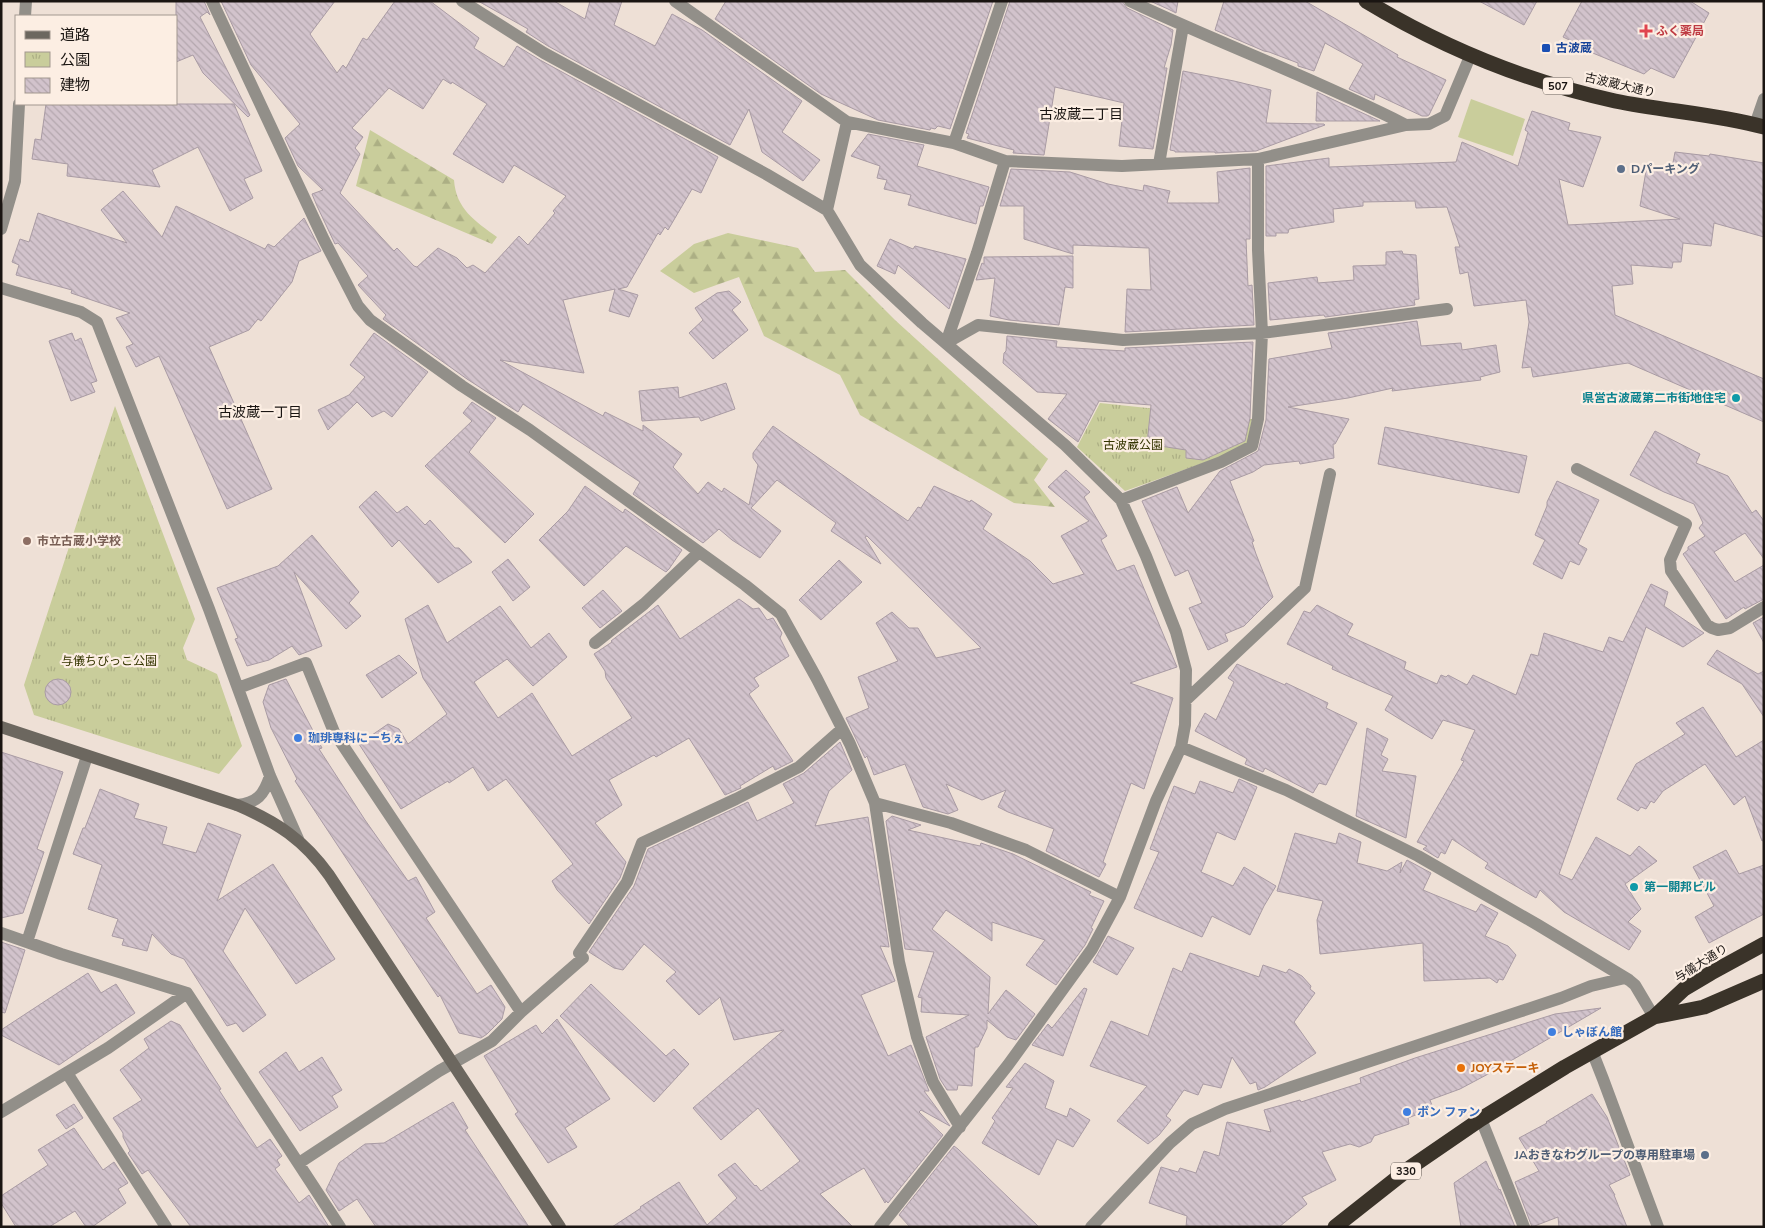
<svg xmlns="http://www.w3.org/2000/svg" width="1765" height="1228" font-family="'Nunito Sans','Noto Sans JP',sans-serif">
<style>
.green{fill:#c9cd9b}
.forest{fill:url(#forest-firs)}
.park{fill:url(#park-tufts)}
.building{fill:url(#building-back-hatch);stroke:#a99ba4;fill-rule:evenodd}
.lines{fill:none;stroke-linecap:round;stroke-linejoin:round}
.street{stroke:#928f89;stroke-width:12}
.secondary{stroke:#6c675f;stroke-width:12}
.highway{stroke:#3a3329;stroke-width:15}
.health-dot{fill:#e0444e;stroke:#fceee3;stroke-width:2}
.transit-dot{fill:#1a4fb4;stroke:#fceee3;stroke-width:2}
.service-dot{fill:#5c6f8a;stroke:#fceee3;stroke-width:2}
.culture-dot{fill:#0f9aa8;stroke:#fceee3;stroke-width:2}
.education-dot{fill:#8d6e63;stroke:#fceee3;stroke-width:2}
.shop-dot{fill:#3f7fe0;stroke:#fceee3;stroke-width:2}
.food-dot{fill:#e8710a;stroke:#fceee3;stroke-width:2}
.labels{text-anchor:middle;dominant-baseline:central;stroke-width:4.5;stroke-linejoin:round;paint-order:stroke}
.shield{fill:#fceee3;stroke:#5e5651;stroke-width:1}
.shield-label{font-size:11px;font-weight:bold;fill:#1a1512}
.health-label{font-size:12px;font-weight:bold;fill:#be3a42;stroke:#fceee3;text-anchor:start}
.transit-label{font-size:12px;font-weight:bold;fill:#164399;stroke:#fceee3;text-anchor:start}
.street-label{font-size:12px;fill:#1a1512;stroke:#fceee3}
.service-label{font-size:12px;font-weight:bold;fill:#4e5e75;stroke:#fceee3;text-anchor:start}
.culture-label{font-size:12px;font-weight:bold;fill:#0d838f;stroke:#fceee3;text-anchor:end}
.park-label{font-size:12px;fill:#343501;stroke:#fceee3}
.education-label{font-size:12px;font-weight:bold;fill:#785e54;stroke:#fceee3;text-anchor:start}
.shop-label{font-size:12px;font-weight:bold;fill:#366cbe;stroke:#fceee3;text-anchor:start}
.food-label{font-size:12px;font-weight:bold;fill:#c56008;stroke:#fceee3;text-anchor:start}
.neighbourhood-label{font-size:14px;fill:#1a1512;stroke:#fceee3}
</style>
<defs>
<pattern id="forest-firs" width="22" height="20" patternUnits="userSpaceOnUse" patternTransform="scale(1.25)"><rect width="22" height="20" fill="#c9cd9b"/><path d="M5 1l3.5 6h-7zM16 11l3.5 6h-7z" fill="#acaf84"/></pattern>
<pattern id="park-tufts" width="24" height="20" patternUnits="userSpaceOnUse" patternTransform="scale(1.25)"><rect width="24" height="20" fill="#c9cd9b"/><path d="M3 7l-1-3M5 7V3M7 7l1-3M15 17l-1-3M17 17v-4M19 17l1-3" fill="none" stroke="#acaf84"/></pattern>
<pattern id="building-back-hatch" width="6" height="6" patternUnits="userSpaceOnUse" patternTransform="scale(1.25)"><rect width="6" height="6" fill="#d2c3cc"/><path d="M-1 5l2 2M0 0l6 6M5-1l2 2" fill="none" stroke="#b4a7ae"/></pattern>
</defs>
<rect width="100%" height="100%" fill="#eee0d6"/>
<path class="green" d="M1471,99L1525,119L1513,156L1458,137Z"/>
<path class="forest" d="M370,130L454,180C456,209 475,221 497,237L492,244L356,186Z
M728,233L798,248L815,272L845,270L895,320L1048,459L1034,480L1055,507L1014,503L860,415L840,375L764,336L739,277L694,293L660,271L694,244Z"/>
<path class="park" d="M1100,403L1252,419L1248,444L1234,452L1125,491L1077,447Z
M115,406L195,619L183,648L187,660L217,674L242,746L219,774L34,715L24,685Z"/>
<path class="building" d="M176,1H204L210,15L207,12L200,17L250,115L248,117L203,73L193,55L176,62Z
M221,1H335L310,34L337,73L343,65L346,68L363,38L367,40L395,1H430L479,38L474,48L504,67L517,46L540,60L718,157L701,193L692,189L668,230L665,227L660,235L658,233L627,287L618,289L638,295L629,317L609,311L615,289L563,300L584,373L500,360L603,416L605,412L643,431V425L682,454L673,467L698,494L708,482L722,492L724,488L749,505L758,465L753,458V453L773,426L908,521L918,507L921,508L934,486L970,502L971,500L992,514L983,529L1030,561L1053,584L1084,574L1061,536L1089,521L1048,487L1066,470L1090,492L1084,497L1107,536L1101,540L1117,571L1134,565L1177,667L1130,683L1173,698L1144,789L1131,783L1103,862L1106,864L1099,877L1046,851L1054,829L1008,812L998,807L1006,790L982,800L946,784L958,810L948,814L923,807L905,764L874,775L867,756L865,758L846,718L869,708L858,677L898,661L876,623L892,612L909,628H918L936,658L981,648L867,536L865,537L881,564L831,531L836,523L777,480L751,508L781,531L760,558L732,540L719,529L703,543L633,494L640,482L523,404L518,412L467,379L383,319L386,315L358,285L368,276L338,243L335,244L317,206L312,194L323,190L298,166L285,138L300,124L251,65ZM443,79L451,84L452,82L487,104L453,154L503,183L514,165L566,196L553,211L555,213L528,245L519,236L485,273L473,265L467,268L457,258L438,248L417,267L414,266L397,248L394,251L340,193L360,154L355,148L363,137L352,128L389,88L423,109Z
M478,1H554L585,19L590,1H622L614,25L655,46L672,14L702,30L802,101L782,132L820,160L803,181L762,152L749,109L730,145L548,46L526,32L528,29Z
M726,1H993L950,129L938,126L935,129L931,128L930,130L878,120L821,94L715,19Z
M1010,1H1122L1127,8L1173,30L1171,45L1164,68H1167L1153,149L1119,146L1124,103L1055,87L1044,155L1013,153L1014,150L967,138L969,134L966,133Z
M1150,1H1178L1176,13L1168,9Z
M1224,1H1305L1398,55L1397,57L1446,80L1429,115L1427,116H1422L1375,94L1374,100L1349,89L1363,64L1325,43L1314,71L1298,66V63L1269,52L1264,51L1215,30Z
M1479,1H1537L1524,25Z
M1582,1H1690L1709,13L1674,78L1651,68L1644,74L1583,49L1584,47L1563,37Z
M1183,71L1234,81L1271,90L1266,123L1324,124L1325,125L1256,151L1215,153V152H1175V151L1170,150Z
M1317,92L1334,100L1380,121H1316Z
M46,104H234L262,171L244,179L253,198L230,211L198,147L152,170L160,187L67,176L68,164L32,159L35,139L41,140Z
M1532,111L1570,123L1568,130L1601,137L1583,187L1559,179L1568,225L1680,219L1640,206L1647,165L1672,168L1675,152L1709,156L1710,154L1764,163V237L1714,223L1711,246L1683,243L1681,262H1673L1672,268L1631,265L1633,284L1612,286L1615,315L1764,379V422L1628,363L1533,377L1531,367L1522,368L1529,322L1526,300L1474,306L1468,272L1460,274L1455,247H1460L1447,207L1416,208L1415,201L1363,202V206L1333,209L1334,222L1289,229L1288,233H1276V236H1266V166L1329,158V167L1456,162L1462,142L1518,166L1528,132L1525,130Z
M868,134L924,145L917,166L989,187L983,206H980L976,224L908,205L911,195L884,189L887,180L877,178L880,166L851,156Z
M1250,168V239H1246L1248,286L1252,285L1254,325L1125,332L1127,289L1151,290L1149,248L1073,245V254L1024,239V206H1000L1011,169L1070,172L1108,184L1143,191L1144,185L1170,191L1167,203H1219L1217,172Z
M123,191L162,237L176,206L265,249L268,244L274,247L304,218L321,251L299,261L292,282L261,321L258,319L249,330L209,347L272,489L227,509L159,356L136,367L126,347L133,344L116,318L130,313L71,293L72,290L16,275L19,265L12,262L20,239L29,242L38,213L127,243L101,210Z
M890,239L913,249L915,246L966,259L949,309L898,265L895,274L877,266Z
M1402,251L1403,254L1416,255L1419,299L1414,300L1415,305L1325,317L1324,315L1270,320L1268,283L1317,277L1318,283L1354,280L1353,266L1386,265V252Z
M1073,256V288L1065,287L1059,325L1009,320L990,316L995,278L976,280L982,263L984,264V257Z
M729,291L741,302L732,310L748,330L713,359L689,333L703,320L695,308L717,293Z
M1417,321L1421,346L1461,343L1462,350L1496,345L1500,372L1480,377L1481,380L1392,391L1393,388L1348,398L1288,407L1349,419L1335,444H1333L1334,458L1300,464L1299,461L1264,465L1253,472L1230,481L1254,541L1252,542L1256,554L1273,597L1244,626L1225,634L1228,641L1208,650L1189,608L1202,603L1188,570L1175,576L1142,501L1177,487L1188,513L1220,471L1258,451L1266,420L1269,359L1332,348L1328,333Z
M72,333L75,341L81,338L97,381L91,383L95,392L71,401L49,341Z
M374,333L428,372L392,417L384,411L372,417L357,402L328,430L318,410L349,395L365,377L350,365Z
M1007,336L1057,341L1056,347L1125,351V348L1253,342L1250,418L1245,441L1203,460L1186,458V450L1147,444L1151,405L1099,401L1078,442L1048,419L1067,394L1037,392L1003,363L1004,353L1006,351Z
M726,383L735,409L701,421L699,417L642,421L639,391L678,387L679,398Z
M472,402L496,418L469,452L534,514L505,543L425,466L472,421L463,413Z
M1385,427L1527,456L1519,493L1378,464Z
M1655,431L1700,454L1696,463L1728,476L1752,513L1756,510L1764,521V559L1745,533L1714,552L1735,582L1764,565V599L1745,609L1744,607L1726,619L1683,554L1688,550V547L1705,536L1699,528L1703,523L1694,504L1664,492L1630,475Z
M1557,481L1599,500L1578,544L1587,549L1579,565L1570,561L1562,579L1533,564L1545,540L1535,535L1547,506V502Z
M585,486L623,513L625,509L682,550L669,569L666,572L626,546L584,586L539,540L568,511Z
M376,491L397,513L407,506L425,525L430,520L455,548H459L472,562L438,583L399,540L392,547L359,507Z
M312,535L359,592L349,603L361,616L346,629L294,572L322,646L299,655L292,646L269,660L247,666L235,639L238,638L217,588L278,566Z
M508,559L530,587L513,601L492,572Z
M839,560L862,582L821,620L799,600Z
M1651,584L1668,592L1664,606L1704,633L1683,647L1646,627L1559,874L1572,880L1596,837L1630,856L1639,846L1657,861L1625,884L1641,909L1628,922L1641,931L1629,950L1564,912L1540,890L1536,898L1485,868L1488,863L1452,839L1445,854L1441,852L1438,858L1423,849L1427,846L1417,842L1464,761L1461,760L1475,730L1443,720L1432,739L1385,710L1393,696L1332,669L1333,666L1287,644L1304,611L1310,613L1317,605L1353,624L1347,635L1406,662L1404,669L1437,684L1441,675L1446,677L1448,675L1467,685L1473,675L1516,695L1531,654L1538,656L1544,633L1603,652L1609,637L1623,642Z
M603,590L622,611L600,628L582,608Z
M739,599L753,609L759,608L767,620L773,618L782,633L780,638L789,656L754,678L759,686L749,694L793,761L775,770L773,766L740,786L741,788L725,795L689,738L656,757L654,755L609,780L622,805L595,823L626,862L620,878L589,924L557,890L552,881L573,864L506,779L488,791L473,767L449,783L448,781L401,809L359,744L388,724L399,729L408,744L447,714L423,678L405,619L428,605L447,643L500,606L531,648L549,633L567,657L533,686L507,659L474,682L498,718L532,693L572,756L632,718L606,678L605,671L594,654L612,642L611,641L658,605L680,639Z
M1764,617V643L1753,623Z
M1717,650L1758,674L1764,671V717L1742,684L1707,664Z
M399,655L417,673L382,698L366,675Z
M1237,664L1285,685L1286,683L1328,703L1326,708L1357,723L1326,785L1319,783L1313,793L1265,768L1263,772L1245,764L1247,759L1244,757L1195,731L1205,713L1216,720L1234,682L1228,678Z
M286,679L322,748L319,749L365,820L408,881L416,877L435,912L426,918L477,994L491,985L505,1007L502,1019L487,1034L481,1038L459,1033L440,995L438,997L295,781L297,779L271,728L263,702L269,685Z
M45 692a13 13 0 1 1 26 0a13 13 0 1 1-26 0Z
M1703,707L1736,757L1764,740V840L1762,841L1745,796L1734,805L1705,764L1663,791L1654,803L1651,801L1646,809L1641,807L1638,811L1617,799L1636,764L1685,734L1676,723Z
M1367,728L1388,739L1381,755L1388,759L1382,771L1416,776L1406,838L1356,816Z
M840,742L852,770L829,791L815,826L868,817L889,947L880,946L895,981L861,995L888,1056L911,1045L929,1091H924L950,1126L921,1110L919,1112L943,1135L888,1203L886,1201L885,1203L864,1168L820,1194L853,1227H612L641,1208L640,1207L679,1182L707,1225L737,1198L718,1175L735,1163L755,1186L756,1185L761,1191L800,1161L758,1108L721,1140L693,1108L784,1030L734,1040L720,997L699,1015L666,981L676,972L644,944L623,970L614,968L589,952L634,886L648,849L748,802L757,821L794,803L783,784L804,773Z
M1,752L63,772L37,849L44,852L23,913L1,918Z
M1239,779L1257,787L1235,840L1217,832L1201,872L1233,886L1244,867L1276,886L1264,906L1250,935L1212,916L1202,937L1134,908L1159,852L1150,849L1174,786L1195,794L1200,781L1233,793Z
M100,789L139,804L134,818L167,827L162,844L196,853L208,823L241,835L217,901L273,864L335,959L296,984L245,908L223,951L266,1015L243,1032L236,1023L227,1026L184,959L171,954L152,934L147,951L122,945L124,939L112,936L118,919L88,909L102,865L73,854L83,828H85Z
M892,816L921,825L908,830L980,846L981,843L1013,854L1091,892L1089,895L1104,901L1091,928L1093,929L1085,945L1056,985L1026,965L1045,940L992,922V941L946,910L932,929L990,977L988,1014L1006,990L1035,1014L1016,1040L1007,1037L987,1020V1028L978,1047H975L972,1086L958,1085L957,1090H947L940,1079L926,1037L969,1015L921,1012L922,998L918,997L934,952L905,949L886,821Z
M1295,833L1336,844L1339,833L1361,842L1357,863L1387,871L1402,862L1400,873L1407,860L1431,873L1423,890L1476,912L1481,904L1498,913L1485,936L1508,946L1516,955L1503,980L1499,979L1497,983L1490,978L1424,981L1423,943L1320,954L1317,920L1323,901L1277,891Z
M1726,850L1739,874L1764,865V914L1709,943L1695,917L1714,906L1693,867Z
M1108,936L1134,948L1117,975L1093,962Z
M1,942L25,950L5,1013L1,1012Z
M1190,953L1259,977L1263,965L1286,973L1289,969L1302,976L1311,986L1310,989L1315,993L1294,1022L1316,1053L1265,1087L1258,1090L1256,1082L1250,1084L1232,1057L1221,1088L1203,1084L1198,1095L1184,1090L1166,1116L1171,1120L1159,1135L1148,1144L1117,1121L1147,1086L1090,1066L1111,1021L1148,1036L1173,968L1182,972Z
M88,973L101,993L116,984L135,1013L59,1065L1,1035V1030Z
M591,984L666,1056L674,1049L689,1064L654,1102L560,1016Z
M1084,988L1087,989L1063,1056L1032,1045L1048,1024L1052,1028Z
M1601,1008L1490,1073L1460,1089L1430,1100L1433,1108L1408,1118L1409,1124L1374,1136L1371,1142L1359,1147L1350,1144L1322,1152L1336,1180L1302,1197L1307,1204L1279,1227H1186L1187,1216L1149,1203L1161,1167L1178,1172L1180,1168L1196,1173L1204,1151L1219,1156L1227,1122L1271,1132L1264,1110L1300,1100L1301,1102L1361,1083L1360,1078L1415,1058L1555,1014Z
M557,1019L610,1099L565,1128L577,1147L548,1163L515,1114L518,1112L484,1056L536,1025L542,1034Z
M171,1021L180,1025L221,1089L219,1090L257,1148L270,1139L282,1156L277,1160L280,1165L275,1169L299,1203L309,1195L329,1227H191L148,1170L142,1174L128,1153L130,1151L123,1137V1133L113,1118L142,1100L120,1070L149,1048L144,1039Z
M286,1052L299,1072L322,1057L342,1090L332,1096L338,1107L300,1131L259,1072Z
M1025,1063L1054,1081L1045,1108L1067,1117L1070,1108L1090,1120L1073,1147L1057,1139L1039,1175L982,1143L995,1121L992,1118L1013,1088L1006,1087Z
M1592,1094L1607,1117L1630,1175L1609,1185L1615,1195H1614L1627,1227H1559L1558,1217L1532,1227L1515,1182L1539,1171L1519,1138L1547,1123L1546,1122Z
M453,1102L468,1128L465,1130L529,1227H376L357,1199L339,1211L326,1190L339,1163L365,1144L384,1143Z
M74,1104L83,1118L66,1129L56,1115Z
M74,1128L103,1170L114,1162L128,1183L118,1189L126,1203L92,1227H86L75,1211L49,1227H16L1,1203V1196L48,1165L38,1150Z
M954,1146L958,1149L1039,1227H910L899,1215Z
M1486,1161L1499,1190L1500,1189L1515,1227H1461L1454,1183Z"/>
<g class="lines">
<path class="street" d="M212,1L324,240L358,306L370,320L462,386L530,430L745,585L781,614L817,679L850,744L875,803L899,962L917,1037L933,1082L960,1127
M462,1L544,53L766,174L827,210L860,265L922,323L1065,445L1121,500L1146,556L1176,632L1186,670L1185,725L1181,747L1156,801L1120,897L1092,949L1008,1065L880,1227
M675,1L847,122L954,143L1005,161L1122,166L1258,159L1406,125L1429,124L1445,116L1471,54
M1130,1C1221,44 1316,79 1406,125
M25,16L26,1
M1755,125L1764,99
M954,143L1002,1
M1159,164L1183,26
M827,210L847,122
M1,229L15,181L19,104
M1,288L81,312L97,322L209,609L270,776L298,839
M946,343L978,325L1123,340L1262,333L1447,309
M946,343L977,253L1005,161
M1577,469L1686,524L1670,560L1671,571L1707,625L1712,628L1718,630L1730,628L1764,607
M1121,500L1221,462L1252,446L1258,419L1262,333L1258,250V159
M595,643L644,604L698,553
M238,688L306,663L334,732L521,1012
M1186,700L1305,588L1330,474
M1181,747L1286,790L1418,856L1538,925L1629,980L1635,985L1654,1017
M875,803L951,823L1026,850L1120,897
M237,805C257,803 264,795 270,776
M1,933L61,954L187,993L340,1227
M27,942L87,756
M579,953L627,882L642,843L736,799L799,767L842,729
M1592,1051L1603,1079L1658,1227
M67,1073L166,1227
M1,1112L108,1048L187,993
M1481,1119L1524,1227
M299,1163L439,1071L492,1041L521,1012L583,958
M1091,1227L1170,1143L1192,1124L1225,1109L1561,998L1591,986L1625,978"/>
<path class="secondary" d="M1,727L237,805C277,822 304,840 329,875L560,1227"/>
<path class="highway" d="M1366,1C1442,47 1528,82 1615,101C1664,111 1715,114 1764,127
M1654,1017L1704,1007L1764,981
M1335,1227L1411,1167L1481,1119L1565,1067L1654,1017L1684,989L1711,973L1764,944"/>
</g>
<path class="health-dot" d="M1643.5 23.5h5v5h5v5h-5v5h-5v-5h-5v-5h5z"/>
<rect class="transit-dot" x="1541" y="43" width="10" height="10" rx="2.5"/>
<g class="service-dot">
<circle cx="1621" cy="169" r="5"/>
<circle cx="1705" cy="1155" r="5"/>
</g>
<g class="culture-dot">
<circle cx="1736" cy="398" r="5"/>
<circle cx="1634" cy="887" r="5"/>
</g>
<circle class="education-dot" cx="27" cy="541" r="5"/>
<g class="shop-dot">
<circle cx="298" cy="738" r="5"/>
<circle cx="1552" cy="1032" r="5"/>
<circle cx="1407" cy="1112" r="5"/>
</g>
<circle class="food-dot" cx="1461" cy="1068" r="5"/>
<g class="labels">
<g class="shield">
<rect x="1543" y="77.5" width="30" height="17" rx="4"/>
<rect x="1391" y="1162.5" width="30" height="17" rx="4"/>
</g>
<g class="shield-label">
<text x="1558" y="86">507</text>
<text x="1406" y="1171">330</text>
</g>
<g class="health-label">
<text x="1656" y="31">ふく薬局</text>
</g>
<g class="transit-label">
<text x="1556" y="48">古波蔵</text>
</g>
<g class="street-label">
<text transform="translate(1620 85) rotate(13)">古波蔵大通り</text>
<text transform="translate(1701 963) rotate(-32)">与儀大通り</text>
</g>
<g class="service-label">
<text x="1631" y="169">Dパーキング</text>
<text x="1695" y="1155" text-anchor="end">JAおきなわグループの専用駐車場</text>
</g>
<g class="culture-label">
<text x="1726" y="398">県営古波蔵第二市街地住宅</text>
<text x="1644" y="887" text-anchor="start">第一開邦ビル</text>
</g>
<g class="park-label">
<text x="1133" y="445">古波蔵公園</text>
<text x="109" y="661">与儀ちびっこ公園</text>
</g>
<g class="education-label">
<text x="37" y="541">市立古蔵小学校</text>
</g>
<g class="shop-label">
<text x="308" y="738">珈琲専科にーちぇ</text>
<text x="1562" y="1032">しゃぼん館</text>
<text x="1417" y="1112">ボン ファン</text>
</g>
<g class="food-label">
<text x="1471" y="1068">JOYステーキ</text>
</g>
<g class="neighbourhood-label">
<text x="1081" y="114">古波蔵二丁目</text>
<text x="260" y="412">古波蔵一丁目</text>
</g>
</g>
<rect width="1765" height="1228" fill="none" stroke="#1a1512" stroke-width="5"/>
<rect x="15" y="15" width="162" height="90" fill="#fceee3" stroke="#a2978f"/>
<rect x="25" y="31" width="25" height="8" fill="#6c675f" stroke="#a2978f"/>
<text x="60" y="40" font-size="15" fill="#1a1512">道路</text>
<rect x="25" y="52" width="25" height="15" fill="url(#park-tufts)" stroke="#a2978f"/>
<text x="60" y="65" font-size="15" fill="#1a1512">公園</text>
<rect x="25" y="78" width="25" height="15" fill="url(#building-back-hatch)" stroke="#a2978f"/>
<text x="60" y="90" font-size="15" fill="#1a1512">建物</text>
</svg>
